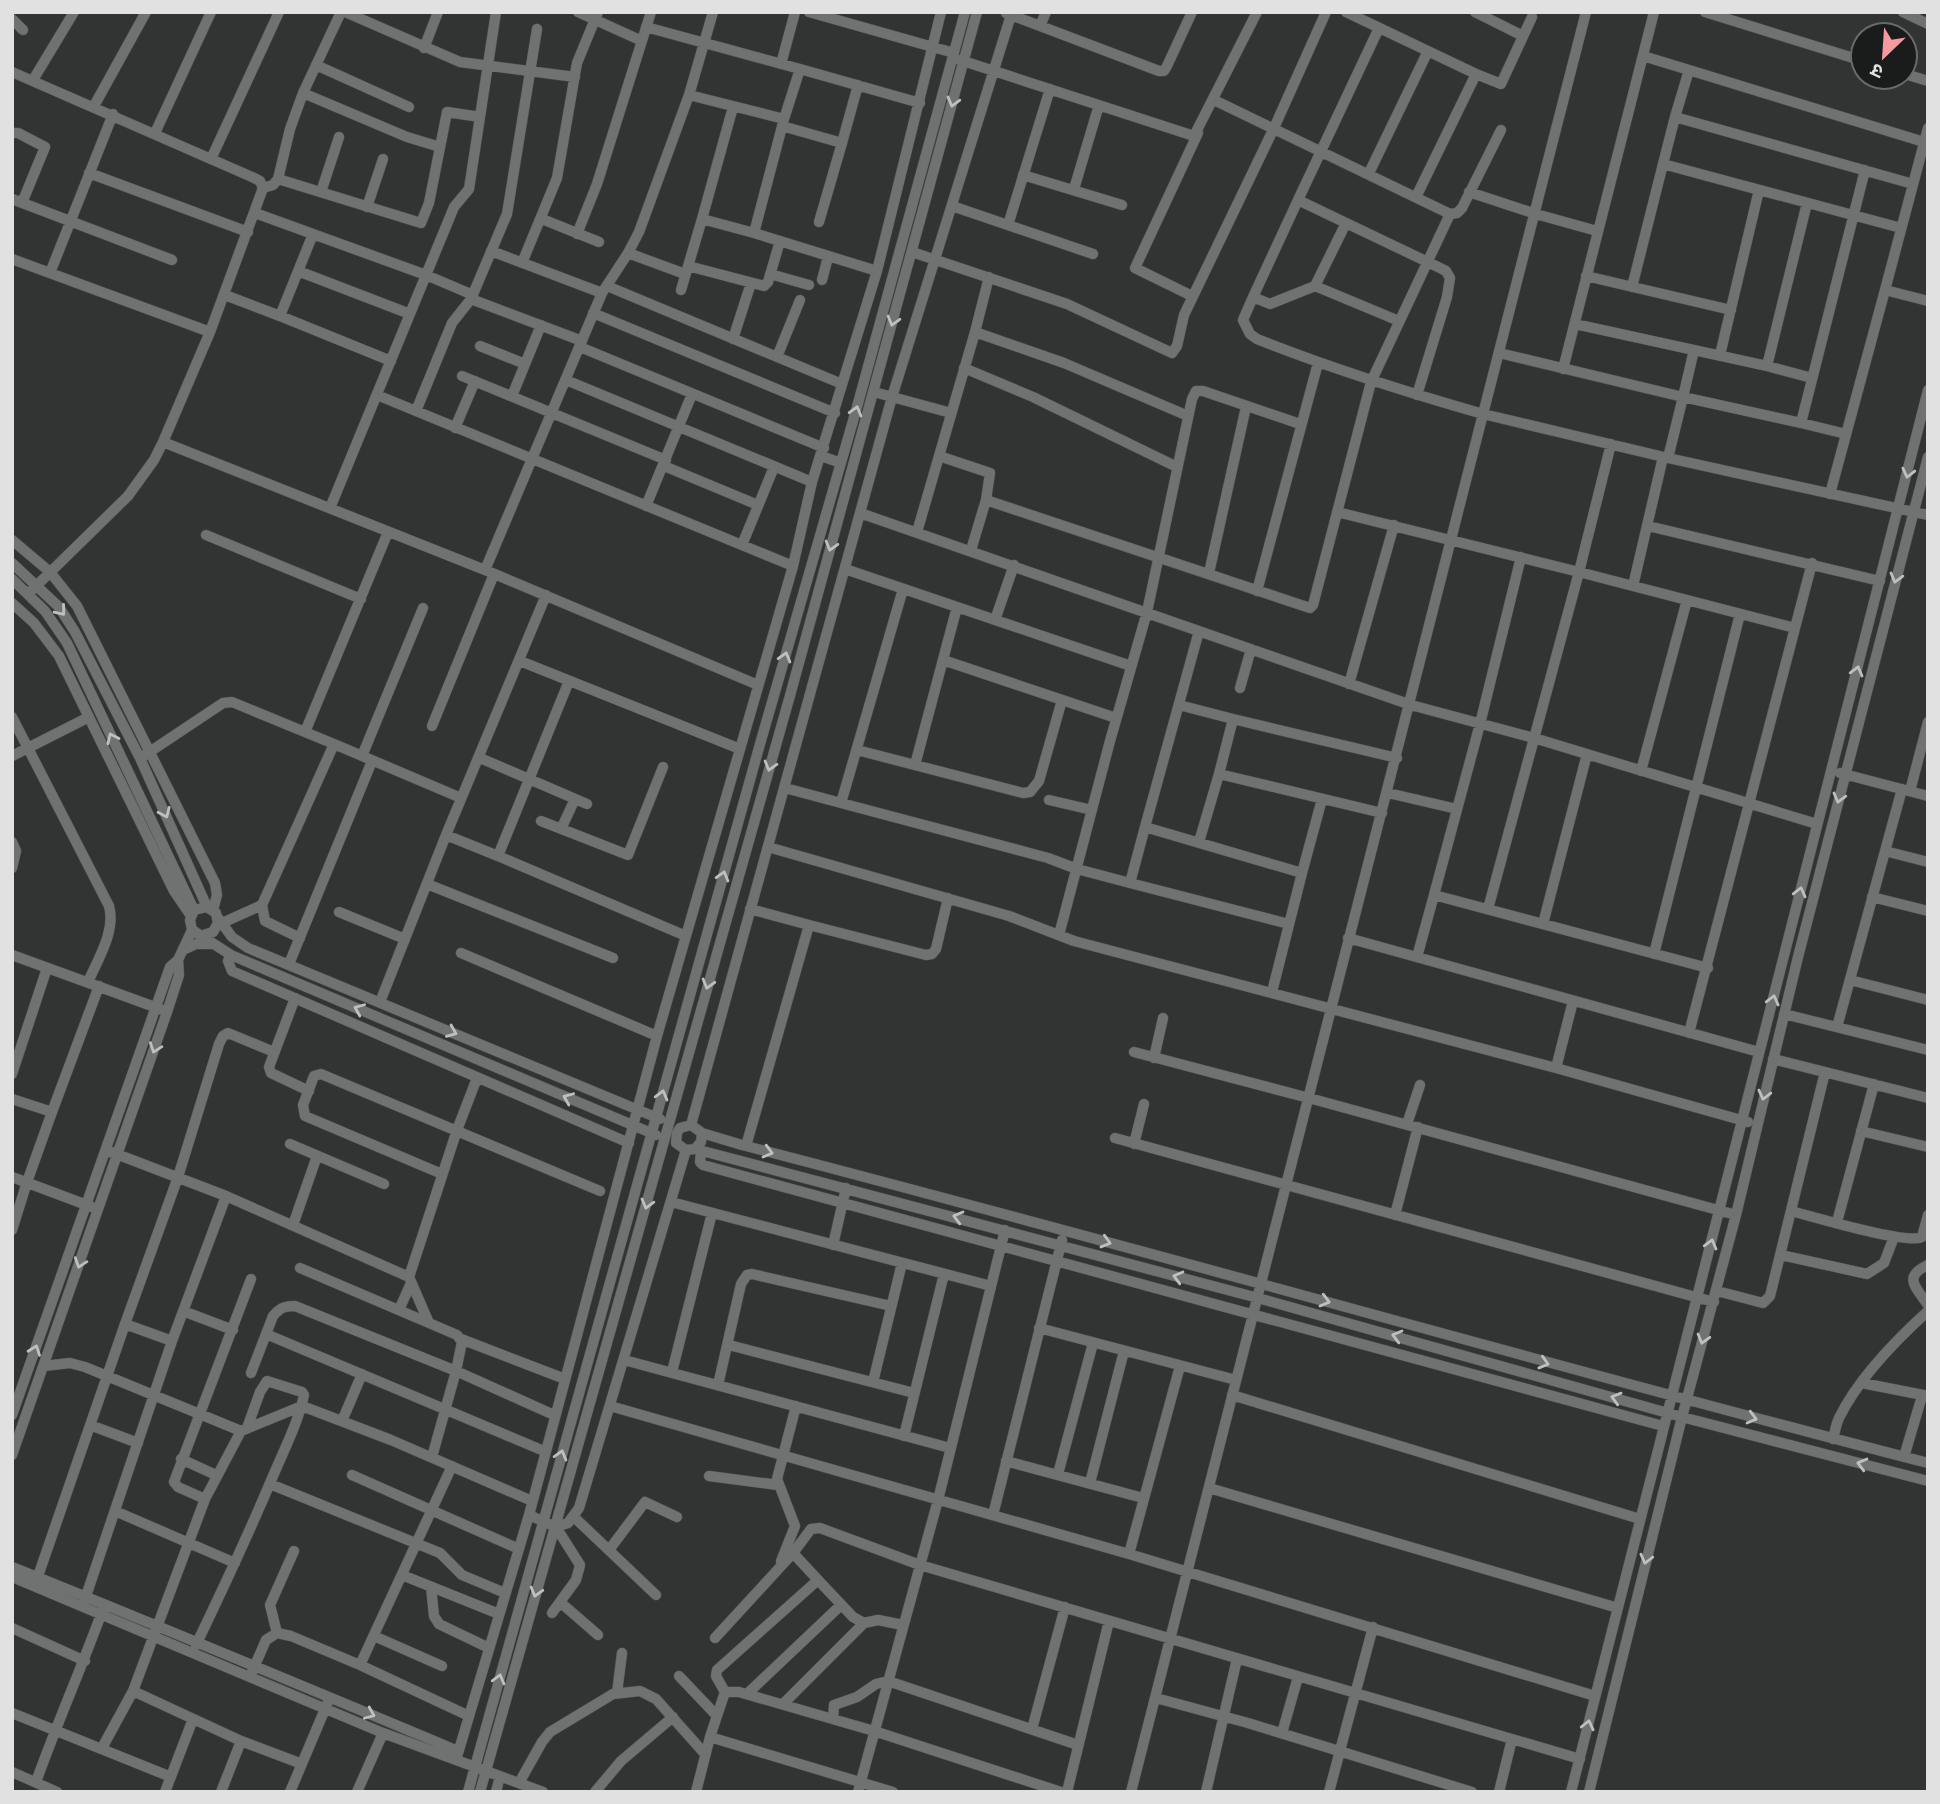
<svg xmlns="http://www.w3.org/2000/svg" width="1940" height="1804" font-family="'Open Sans','Noto Sans Devanagari',sans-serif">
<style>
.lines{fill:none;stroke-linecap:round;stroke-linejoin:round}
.minor-casing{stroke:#515352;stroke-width:11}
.minor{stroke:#6f7271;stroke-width:10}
.oneway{stroke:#bec0bf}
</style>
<rect width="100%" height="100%" fill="#323433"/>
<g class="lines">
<defs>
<path id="minor" d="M345,12L460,62L575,77
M578,12L642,41
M809,12L954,53
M1346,12L1476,74L1501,84L1532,17
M1475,12L1523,36
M1705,12L1863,61
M1903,12L1928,24
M1006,13L1159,71H1164L1167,66L1192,12
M12,19L23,30
M1040,26L1046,12
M646,27L800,69L784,119L754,233L877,271
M1379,28L1298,200L1436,266L1446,271L1450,278L1447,297L1417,395
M424,48L438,12
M1643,56L1689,70L1675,117
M960,60L1194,136L1257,12
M781,64L795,12
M316,65L409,107
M800,69L920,103
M1689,70L1924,142
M12,72L252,177L260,181L263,188L210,332L163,442L154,460L128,496L29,593
M1905,74L1928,81
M33,80L74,12
M303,93L407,137L440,147
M689,95L784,119
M1214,100L1450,214L1457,213L1462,208L1501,130
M94,106L146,12
M733,107L702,219L754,233
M782,126L842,143L819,222
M12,133H18L45,147L22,203
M155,133L211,12
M842,143L858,85
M211,159L279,12
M89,173L248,232
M1369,173L1428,51
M1023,175L1122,205
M278,179L421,223L429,203L447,112L480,117
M263,188L273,185L278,179L290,129L303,93L341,12
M1074,189L1099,105
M321,192L339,137
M1469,192L1536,214L1597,231
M1416,197L1476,74
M12,199L172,260
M1807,203L1767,366L1812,378
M952,206L1093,254
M367,207L383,159
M255,213L426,275L473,295
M542,219L599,242
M1008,225L1050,89
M1901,228L1663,164L1675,117L1913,184
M577,234L597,184L651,12
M491,251L602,293
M912,252L1067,304L1172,353L1177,346L1184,315L1274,128L1326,12
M628,253L685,274
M12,259L210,332
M522,263L557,178L577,63L598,12
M688,266L764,286L768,282L780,241
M298,271L410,314
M50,273L113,114
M770,274L809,285
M1586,276L1731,310
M989,277L975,332L1064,363L1188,416
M822,280L828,257
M607,286L842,384
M1315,286L1346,223
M1632,287L1663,164
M681,290L702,219
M1885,290L1928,128
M225,295L280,316L313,234
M1192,296L1135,268L1198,133
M1253,297L1298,200
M471,299L582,341
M593,313L835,413
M280,316L391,361
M1399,321L1315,286L1270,304L1253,297L1243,320L1250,334L1257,339C1332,369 1406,392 1483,414L1586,12
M1575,324L1767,366
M733,339L751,283
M480,346L525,364
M580,347L824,448
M1499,353L1683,397L1694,350
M1720,355L1759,190
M777,357L800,300
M964,368L1033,397L1177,467
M1563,369L1654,12
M462,376L666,460
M566,380L812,482
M874,392L951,413
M377,395L793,566
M512,396L541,325
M416,411L452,323L471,299L507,214L537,29
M455,428L475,381
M1846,434L1801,423L1865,170
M163,442L485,570L758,685
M1611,444L1579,572L1795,628
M821,456L841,463
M939,456L990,473L986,500L971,550
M1668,458L1683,397L1801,423
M664,466L758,505
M1830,494L1885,290L1928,301
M986,500L1310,608L1313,605L1371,382L1450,214
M646,506L692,394
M330,508L454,207L469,189L496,12
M1337,512L1579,572L1488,909
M860,513L1411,705L1534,738L1817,824
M1648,526L1880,581
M917,532L975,332
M206,535L361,599
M12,540L50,572L77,606L215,883L217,895L213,910
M742,545L774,467
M12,563L59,607L75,632L140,758L207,907
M845,569L1131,666
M485,570L602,293L628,253L639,232L689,95L713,12
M1209,573L1246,407
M12,579L45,611L67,643L194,910
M1633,586L1663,457
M903,589L841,803L1048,858L1077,869L1130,883L1145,827L1302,873L1272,992
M1257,591L1318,363
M12,603L34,623L59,656L174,891L191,916
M995,620L1014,565
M943,660L1116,718
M520,661L740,749
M1349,684L1394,525
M1240,688L1251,649
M1179,705L1233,719L1219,774L1382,813
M12,717L109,906C116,931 98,959 88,982
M1233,719L1397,758
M432,726L494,574
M305,732L388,532
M857,750L1023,793L1030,792L1039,781L1062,700
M145,755L223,703L232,702L334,744
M12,756L89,717
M362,756L423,608
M480,758L587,804
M915,765L957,607
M1641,771L1687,600
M1840,773L1928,796
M785,788L841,803
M1910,791L1928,722
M1388,793L1457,809
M1049,800L1092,810
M541,821L628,855L663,767
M1145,827L1199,631
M561,829L575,799
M446,835L498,856L569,681
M12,842L16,851L12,868
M1199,842L1219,774
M768,847L1009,916L1074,941L1556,1068L1748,1122
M1885,851L1928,862
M498,856L686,936
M1302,873L1322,799
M1130,883L1289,924
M427,884L613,958
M1434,895L1480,724L1521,557
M1872,897L1928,911
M339,912L405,939
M218,918L232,937L248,948L660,1119
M222,923L262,905
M1543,924L1587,754
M809,925L926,955L932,954L936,949L948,898
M204,935L213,932L218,923L216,913L207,907L194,910L190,920L192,930L231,955L656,1135
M1059,935L1110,741L1147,612L1192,399L1196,391H1203L1300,424
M300,938L265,921L262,905L334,744L461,798
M1348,938L1759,1052
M183,950L196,944H213
M461,953L657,1036
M1654,954L1740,614
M12,955L163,1010
M231,955L228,961L232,971L629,1143
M1417,957L1434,895L1708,968
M289,964L372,761
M1850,980L1928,1000
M295,998L269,1067L271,1073L309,1091
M380,1002L446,835L546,595
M1784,1014L1928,1050
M1837,1027L1902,789
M1689,1033L1812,563
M1134,1052L1309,1098L1736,1215
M1154,1058L1163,1018
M1773,1059L1928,1098
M1556,1068L1573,1001
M12,1074L47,968
M12,1099L52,1112L99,986
M1407,1124L1420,1085
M691,1125L892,397L1011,15
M1861,1131L1928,1147
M702,1133L701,1142L695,1149L686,1150L676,1143L677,1133L680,1128L691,1125L702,1133L742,1145C1138,1247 1531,1361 1928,1463
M1115,1138L1714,1302
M290,1144L384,1184
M1134,1144L1144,1104
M746,1146L809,925L750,909
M695,1149L1258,1298L1682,1417L1928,1481
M106,1150L226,1196L409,1277L429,1323L457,1335L462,1342L456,1371L432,1457
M701,1151L700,1162L703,1165L1663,1426
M442,1174L305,1116L303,1105L314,1076L321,1074L600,1191
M12,1177L92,1207
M671,1202L991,1286
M1791,1211C1814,1217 1907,1245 1922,1237L1928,1215
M1395,1215L1418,1127
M1837,1222L1874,1084
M293,1225L317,1156
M12,1230L27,1182L52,1112
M833,1245L846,1188
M1781,1255L1867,1274L1884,1263L1894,1237
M1928,1265C1902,1277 1916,1287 1928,1305
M300,1268L429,1323
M409,1277L457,1130L477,1078
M1717,1291L1763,1303L1770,1296L1825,1072
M399,1310L411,1283
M183,1311L233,1330
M1039,1328L1236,1380
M266,1334L544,1451
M461,1339L565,1379
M172,1341L125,1324L178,1177L219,1044L223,1036L228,1033L274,1052
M729,1345L914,1393
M624,1360L950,1448
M44,1366L70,1363L85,1367L241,1431L302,1406L391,1440L532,1501
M672,1372L712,1213
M251,1373L273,1316C280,1308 284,1306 295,1306L456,1371L554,1415
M873,1382L902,1263
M1862,1383L1928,1396
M718,1385L741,1284L747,1275L752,1274L891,1306
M1232,1395L1640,1519
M610,1406L1129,1554L1595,1696
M12,1415L170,967L178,960L192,930
M342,1421L362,1374
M90,1425L138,1443
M904,1436L944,1274
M1833,1439C1835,1432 1836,1424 1839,1418C1858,1379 1896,1340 1928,1311
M12,1455L167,1012L179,975L178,960
M1904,1457L1922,1396
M181,1459L216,1475
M1006,1461L1143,1498
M1058,1474L1093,1343
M352,1475L519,1549
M709,1476L778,1485
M1090,1483L1124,1351
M270,1484L440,1553L462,1575L505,1593
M1209,1488L1618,1608
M205,1499L178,1487L174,1482L251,1279
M115,1511L235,1563
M529,1515L556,1527L568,1523L579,1508L686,1150
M993,1515L1062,1240
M574,1517L656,1595
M609,1550L645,1502L677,1517
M793,1553L818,1580
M1129,1554L1180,1366
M781,1561L795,1526L777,1479L796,1406
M12,1567C162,1627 310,1689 458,1751
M402,1575L499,1614
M12,1577L383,1733L543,1792
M36,1582L125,1324
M431,1587L434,1616L439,1624L489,1648
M84,1602L172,1341L226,1196
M560,1602L598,1635
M552,1613L576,1580L580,1565L556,1527
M12,1628L85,1661
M277,1633L270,1605L294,1551
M374,1636L442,1666
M715,1638L793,1553L811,1529L820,1528L920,1565L1580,1759
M196,1645C223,1589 249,1533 273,1476C284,1450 298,1423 304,1395L302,1392L267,1381L260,1392L247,1428
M360,1665L452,1466
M252,1672L266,1640L277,1633L291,1636L360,1665L469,1716
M679,1676L717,1716
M133,1691L241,1741L302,1764
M725,1692L716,1676L717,1670L818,1580L853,1617L864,1623
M617,1693L622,1653
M747,1694L841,1605
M1156,1698L1248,1723L1472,1792
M783,1704L864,1623L878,1620L903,1625
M12,1713L171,1777
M833,1719L834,1705L857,1697L876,1684L888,1681L1078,1745
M1032,1729L1065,1607
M1282,1733L1298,1677
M710,1737L893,1792
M102,1748L133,1691L205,1499L241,1431
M456,1760L529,1515L657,1036L793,566L812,482L877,271L941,12
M12,1772L57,1792
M36,1782C57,1723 82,1667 103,1609
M519,1783L542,1742L550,1732L613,1694L640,1691L656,1699L705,1754
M165,1792L193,1719
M221,1792L241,1741
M290,1792L328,1702
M357,1792L383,1733
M468,1792L760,744L857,407L965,12
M480,1792L791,692L977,12
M496,1792L500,1776
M595,1792L621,1761L673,1717
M696,1792L710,1737L725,1692H739L874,1731L1061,1792
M858,1792L938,1500L1005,1230
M1067,1792L1109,1621
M1131,1792L1483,414L1668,458L1928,515
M1206,1792L1237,1659
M1329,1792L1373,1627
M1499,1792L1512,1739
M1571,1792L1928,390
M1589,1792L1682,1417L1736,1215L1798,957L1928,457"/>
</defs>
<use href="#minor" class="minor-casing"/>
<use href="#minor" class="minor"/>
</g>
<defs><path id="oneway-chevron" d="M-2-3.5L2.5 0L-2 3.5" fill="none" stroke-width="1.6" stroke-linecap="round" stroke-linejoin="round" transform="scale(1.75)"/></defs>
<g class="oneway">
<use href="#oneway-chevron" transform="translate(953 102) rotate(105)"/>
<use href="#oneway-chevron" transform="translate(893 321) rotate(106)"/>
<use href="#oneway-chevron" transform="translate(856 411) rotate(-74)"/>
<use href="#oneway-chevron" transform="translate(1908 473) rotate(104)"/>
<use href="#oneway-chevron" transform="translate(831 546) rotate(106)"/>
<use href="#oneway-chevron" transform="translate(1896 578) rotate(105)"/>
<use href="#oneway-chevron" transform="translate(61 611) rotate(51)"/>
<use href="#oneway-chevron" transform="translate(785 657) rotate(-74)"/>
<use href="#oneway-chevron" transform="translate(1857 671) rotate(-75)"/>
<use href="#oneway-chevron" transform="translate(112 738) rotate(-115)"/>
<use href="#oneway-chevron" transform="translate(770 766) rotate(106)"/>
<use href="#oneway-chevron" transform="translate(1839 798) rotate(105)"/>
<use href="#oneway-chevron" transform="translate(165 813) rotate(66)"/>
<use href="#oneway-chevron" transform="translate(723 876) rotate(-74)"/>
<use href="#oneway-chevron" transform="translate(1800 892) rotate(-76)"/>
<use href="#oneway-chevron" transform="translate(708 984) rotate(106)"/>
<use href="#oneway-chevron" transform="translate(1773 1000) rotate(-76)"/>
<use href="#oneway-chevron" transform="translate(359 1009) rotate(-157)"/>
<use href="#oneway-chevron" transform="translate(452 1032) rotate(22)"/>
<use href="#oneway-chevron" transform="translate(155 1048) rotate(109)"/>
<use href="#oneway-chevron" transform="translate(662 1095) rotate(-75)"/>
<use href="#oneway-chevron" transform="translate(1764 1095) rotate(104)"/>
<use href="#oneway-chevron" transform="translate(568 1098) rotate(-157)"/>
<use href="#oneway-chevron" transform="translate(768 1152) rotate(15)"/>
<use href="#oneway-chevron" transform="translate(647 1204) rotate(105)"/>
<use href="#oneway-chevron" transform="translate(958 1217) rotate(-165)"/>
<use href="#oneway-chevron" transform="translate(1106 1242) rotate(16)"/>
<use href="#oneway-chevron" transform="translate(1711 1244) rotate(-75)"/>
<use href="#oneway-chevron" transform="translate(80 1263) rotate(109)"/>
<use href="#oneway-chevron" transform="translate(1178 1277) rotate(-165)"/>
<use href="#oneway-chevron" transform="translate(1325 1301) rotate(15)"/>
<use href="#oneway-chevron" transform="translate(1397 1336) rotate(-165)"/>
<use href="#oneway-chevron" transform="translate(1703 1339) rotate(106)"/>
<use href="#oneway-chevron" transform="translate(35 1350) rotate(-70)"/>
<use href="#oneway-chevron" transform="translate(1544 1363) rotate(16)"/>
<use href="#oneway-chevron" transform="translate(1616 1398) rotate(-164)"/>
<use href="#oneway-chevron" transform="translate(1752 1418) rotate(15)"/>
<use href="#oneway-chevron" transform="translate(561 1455) rotate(-74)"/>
<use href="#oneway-chevron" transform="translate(1862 1464) rotate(-165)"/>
<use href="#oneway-chevron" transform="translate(1646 1559) rotate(104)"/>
<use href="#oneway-chevron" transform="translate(536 1592) rotate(106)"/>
<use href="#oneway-chevron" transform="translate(499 1679) rotate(-75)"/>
<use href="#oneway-chevron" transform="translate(370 1714) rotate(23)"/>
<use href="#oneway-chevron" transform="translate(1588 1725) rotate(-77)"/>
</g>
<rect width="1940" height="1804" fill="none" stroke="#e0e1e0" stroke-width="28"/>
<g transform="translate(1884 56) rotate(205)"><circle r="33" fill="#1a1c1b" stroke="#696b6a" stroke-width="2"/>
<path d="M0-5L12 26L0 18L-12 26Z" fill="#f59b9f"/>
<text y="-10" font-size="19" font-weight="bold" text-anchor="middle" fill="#e0e1e0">उ</text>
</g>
</svg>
